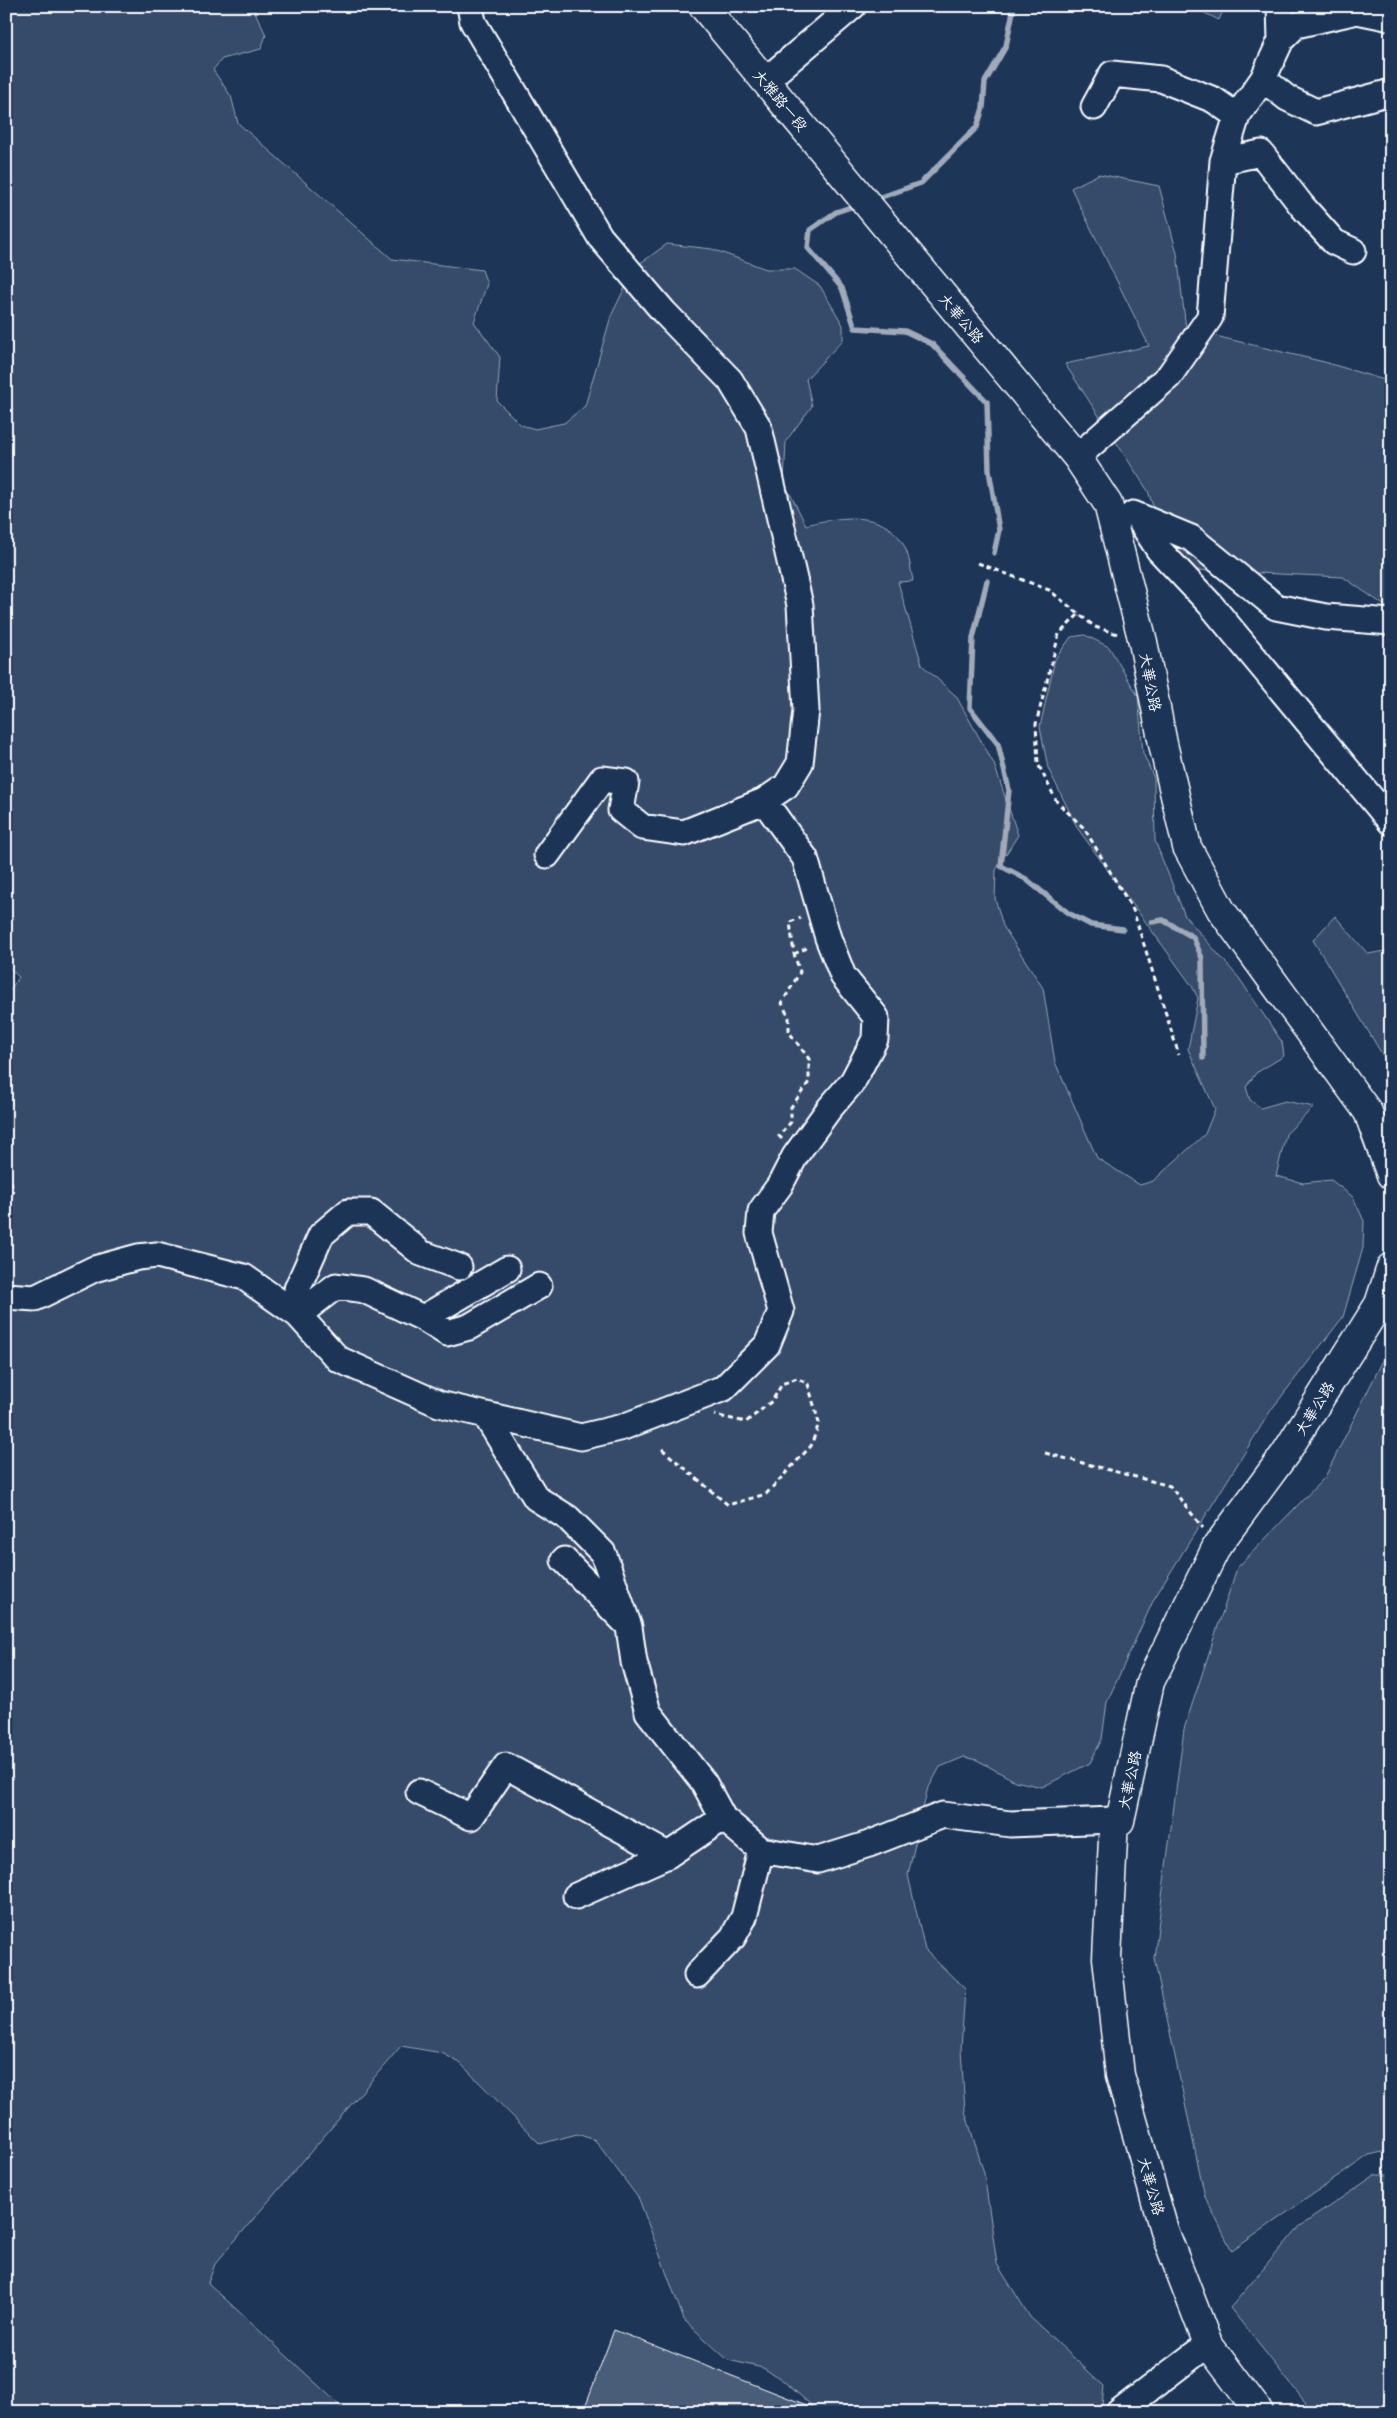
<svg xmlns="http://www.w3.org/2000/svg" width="1397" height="2418" font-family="Mali,'LXGW WenKai TC',sans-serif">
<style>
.green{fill:#364b69;stroke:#9aa5b4}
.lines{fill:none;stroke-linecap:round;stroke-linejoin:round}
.stream{stroke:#a0aab8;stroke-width:5.5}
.building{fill:#4a5d79;stroke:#fff}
.minor-casing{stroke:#fff;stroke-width:29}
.major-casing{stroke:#fff;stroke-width:31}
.path{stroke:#fff;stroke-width:3;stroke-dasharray:5 4;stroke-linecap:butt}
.minor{stroke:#1d3557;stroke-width:25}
.major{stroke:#1d3557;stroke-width:28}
.labels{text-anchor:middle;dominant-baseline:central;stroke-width:4;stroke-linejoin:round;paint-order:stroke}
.street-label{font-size:15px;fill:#fff;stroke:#1d3557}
</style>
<rect width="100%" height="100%" fill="#1d3557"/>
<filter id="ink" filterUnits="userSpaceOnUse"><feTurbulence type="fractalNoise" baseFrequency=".02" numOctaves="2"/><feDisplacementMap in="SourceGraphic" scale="10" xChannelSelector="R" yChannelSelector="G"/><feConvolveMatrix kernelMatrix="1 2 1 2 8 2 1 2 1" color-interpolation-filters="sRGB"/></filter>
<g filter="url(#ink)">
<path class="green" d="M6,6H252L266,35L261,49L222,59L213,70L231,96L238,123L392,259L482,270L487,284L474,322L500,357L497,401L521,425L535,429L564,423L585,406L611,316L635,267L667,244L712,249L766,269H795L820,286L843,325V340L806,379L812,406L786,441L784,482L806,525C841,516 889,509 906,550C910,559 911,571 913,581L898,582L922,665L956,696L994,764L1018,835L996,870L995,898L1003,926L1043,988L1055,1062L1097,1158L1140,1185L1153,1181L1205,1134L1215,1109L1188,1049L1198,998L1192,986L1078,829L1048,768L1040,727L1055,659L1071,637L1085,635L1109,647L1138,696L1143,753L1154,778L1155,841L1185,916L1239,978L1282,1042L1284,1056L1256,1073L1246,1087L1250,1100L1261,1108L1285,1101L1314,1107L1286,1134L1276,1176L1303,1183L1331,1180L1353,1197L1364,1221L1363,1248L1343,1317L1271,1410L1154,1599L1107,1702L1102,1739L1090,1763L1042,1787L1015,1781L977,1760L964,1757L940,1767L927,1791L908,1875L925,1950L965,1989L961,2049L965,2111L984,2173L997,2264L1030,2317L1104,2386L1102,2406L1094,2412H814L809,2403L781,2379L763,2368L728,2360L684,2320L639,2199L595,2140L577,2134L540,2144L460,2063L442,2053L401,2046L215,2264L208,2283L347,2412H6V996L19,977L6,965Z
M1190,6H1225L1219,20Z
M1099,174L1159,186L1177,253L1186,329L1324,362L1391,382V610L1343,577L1174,569L1148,491L1065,364L1149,346L1071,188Z
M1335,916L1368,954L1391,950V1069L1313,940Z
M1391,1344V2150L1369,2155L1232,2251L1205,2197L1154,1958L1184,1729L1237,1568L1325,1477Z
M1375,2175H1391V2412H1313L1230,2308L1299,2227Z"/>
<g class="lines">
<path class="stream" d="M873,200L921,183L977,127L983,108L985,82L1006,46L1014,6
M857,205L836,212L810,230L808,248L842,288L855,328L905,331L932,344L987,402L989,470L999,530L994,553
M987,581L973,638L970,708L998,744L1009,790L1001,866L1026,879L1068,913L1091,925L1123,929
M1152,922L1163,920L1193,937L1202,958L1203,1058"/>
</g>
<path class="building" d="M614,2330L822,2411V2412H583Z"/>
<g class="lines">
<defs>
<path id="minor" d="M1280,6L1281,40
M1263,79L1287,98L1316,112L1387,93L1391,94
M765,81L853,6
M1094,107L1112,74L1161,79L1214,100L1237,116
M1223,161L1261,153L1302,206L1334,242L1353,251
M1077,457L1169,376L1210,317L1223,161L1237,116L1263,79L1281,40L1296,25L1357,11L1391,18
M1133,514L1191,538L1276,607L1326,617L1391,622
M1137,516L1159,550L1210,604L1391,822
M547,855L602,779L626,782L621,810L642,827L684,833L764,801
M6,1296L35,1298L94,1269L138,1257L157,1255L244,1277L298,1315L338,1359L439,1404L581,1437L623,1427L724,1388L767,1345L781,1311L759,1233L761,1211L780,1185L795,1156L829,1109L853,1081L875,1039L876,1017L843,976L828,938L805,858L764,801L786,786L800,763L806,710L800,605L759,428L730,380L664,312L600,237L473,22L470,6
M298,1315L336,1286L364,1290L423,1318L447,1333L469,1327L539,1286
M298,1315L297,1289L321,1235L348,1212H371L421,1253L459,1267
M423,1318L507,1269
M486,1416L536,1498L568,1518L603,1553L629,1627L634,1662L648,1712L704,1783L723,1818L761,1850L818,1860L869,1844L943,1815L1010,1824L1114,1820
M564,1560L624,1621
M419,1792L471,1817L506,1766L668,1855L723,1818
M576,1896L668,1855
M697,1975L733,1937L744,1917L761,1850
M1119,2412L1208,2344"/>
<path id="major" d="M703,6L1077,457L1108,504L1143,642L1163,744L1187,847L1221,910L1368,1112L1391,1175
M1259,2412L1208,2344L1164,2230L1120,2075L1107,1958L1114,1820L1120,1821L1150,1682L1217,1546L1285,1454L1379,1304L1391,1267"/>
</defs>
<use href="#minor" class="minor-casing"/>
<use href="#major" class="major-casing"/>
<path class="path" d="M978,563L1049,590L1095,627L1118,634
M1078,615L1059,634L1036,724L1038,764L1057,802L1084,828L1133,910L1179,1055
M794,954L809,947
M782,1139L779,1136L791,1122V1107L809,1082V1059L789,1032V1018L782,1003L800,972L794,954L790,922L801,918
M6,1155L13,1192L6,1200
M662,1449L728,1505L766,1494L811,1446L819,1423L808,1384L797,1378L782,1384L772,1401L746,1422L714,1415
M1045,1453L1170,1486L1203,1528"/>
<use href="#minor" class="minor"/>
<use href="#major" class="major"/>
</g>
</g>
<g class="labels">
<g class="street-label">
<text transform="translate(781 100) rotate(50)">大雅路一段</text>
<text transform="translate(962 318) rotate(50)">大華公路</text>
<text transform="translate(1151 682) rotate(79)">大華公路</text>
<text transform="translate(1314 1408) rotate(-58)">大華公路</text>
<text transform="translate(1129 1780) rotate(-78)">大華公路</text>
<text transform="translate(1152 2186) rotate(74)">大華公路</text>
</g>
</g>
<rect width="1397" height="2418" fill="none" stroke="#1d3557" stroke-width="25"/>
<rect x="12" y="12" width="1372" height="2393" fill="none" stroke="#fff" stroke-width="2" filter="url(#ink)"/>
</svg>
